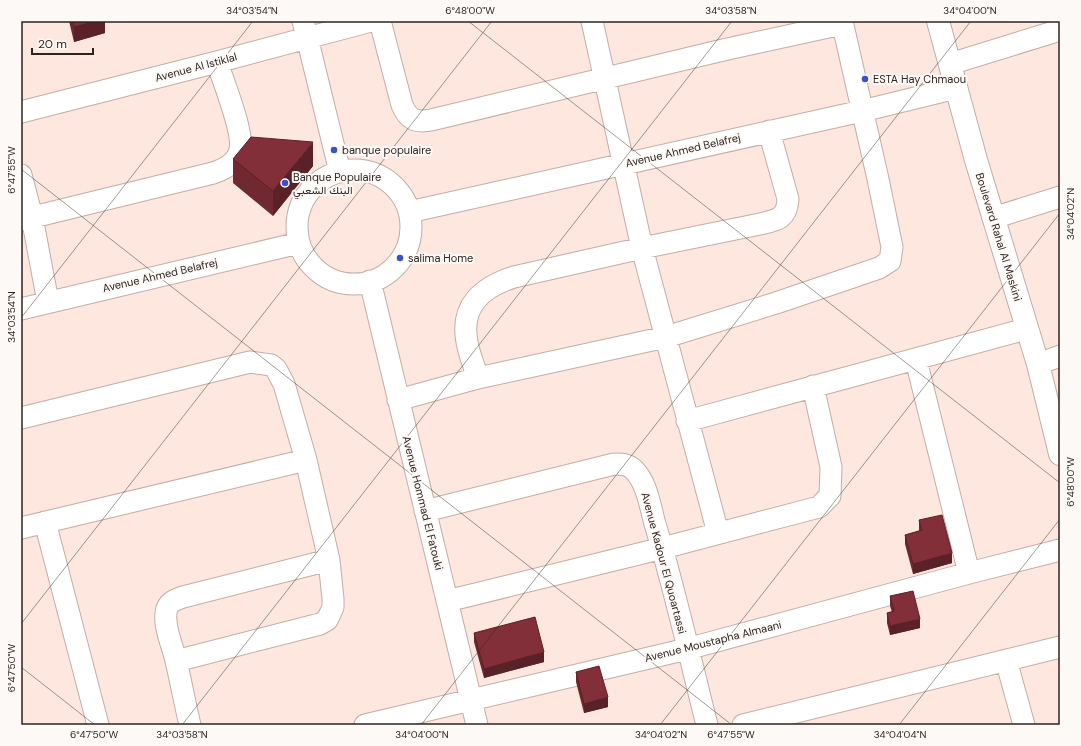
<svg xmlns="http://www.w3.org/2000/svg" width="1081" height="746" font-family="'DM Sans',Vazirmatn,sans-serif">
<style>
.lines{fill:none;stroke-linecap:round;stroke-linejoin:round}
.street-casing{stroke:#c2aea5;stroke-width:23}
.secondary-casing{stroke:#c2aea5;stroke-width:24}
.street{stroke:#fff;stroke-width:21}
.secondary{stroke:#fff;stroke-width:22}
.wall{fill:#702831}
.shaded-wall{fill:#5b2128}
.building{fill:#822f39;stroke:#5b2128}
.ticks{fill:none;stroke:#2d2522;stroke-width:1;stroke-opacity:0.45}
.poi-dot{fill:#3853c5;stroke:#fdf9f7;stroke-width:1.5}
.labels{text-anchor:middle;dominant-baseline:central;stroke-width:4;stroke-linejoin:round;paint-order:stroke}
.street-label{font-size:11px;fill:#2d2522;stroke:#fdf9f7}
.poi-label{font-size:11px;fill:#2d2522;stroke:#fdf9f7;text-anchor:start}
.neatline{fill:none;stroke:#2d2522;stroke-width:1.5}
.ticks-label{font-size:10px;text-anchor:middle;fill:#2d2522}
</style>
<rect width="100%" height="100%" fill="#fde7df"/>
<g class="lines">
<defs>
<path id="street" d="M303,21L340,172
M380,21L402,105C408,119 415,123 431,120L723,50L842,24
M592,21L642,248L718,533
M950,64L1060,30
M21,112L217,62L371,21
M297 227a57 57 0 1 1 114 0a57 57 0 1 1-114 0Z
M21,175L32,217L48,302
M409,212L862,111L956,88
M993,218L1060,197
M21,220L213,173C225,169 238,162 240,149C244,132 223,81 217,62
M370,281L477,725
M21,309L299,243
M916,360L969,573
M1038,364L1060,356
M478,378C474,366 469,354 467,342C460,306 482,287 514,277L642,248L760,224C777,220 787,219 788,199L769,131
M398,400L478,378L666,337L776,303L879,268L890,261L892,247L878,179L842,21
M21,418L250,362L271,365L276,369L284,384L306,460L329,560L333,599V607L330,614L327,620L320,624L176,661
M687,421C800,390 914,360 1026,329
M425,511L614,464C622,464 628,464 634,470C647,483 650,506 655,524C675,590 690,658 707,725
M45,522L98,725
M21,528L306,460
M447,601L663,548L819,507L830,496L831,467L813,386
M1006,660L1024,725
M190,725C185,704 181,682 176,661C173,646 164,629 166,613C167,603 174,600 183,597L329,560
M365,725L687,649L969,573L1060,550
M743,725L1060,647"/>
<path id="secondary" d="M938,21L976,160L1038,364L1060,454"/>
</defs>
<use href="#street" class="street-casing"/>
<use href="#secondary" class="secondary-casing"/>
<use href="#street" class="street"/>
<use href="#secondary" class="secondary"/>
</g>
<path class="wall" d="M69,21H105V33L74,42Z
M233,159L313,166L273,216L233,183Z
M919,520L952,563L913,574L905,544V535L919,531Z
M890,596L920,628L890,635L887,623V613L892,612L890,606Z
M474,633L544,662L484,678L474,642Z
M576,672L608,707L584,713L576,682Z"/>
<path class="shaded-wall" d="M97,21H105V33L74,42V27Z
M313,142V166L273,216V191Z
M952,553V563L913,574V564Z
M920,619V628L890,635V626Z
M544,652V662L484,678V669Z
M608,697V707L584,713V704Z"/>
<path class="building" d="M73,21H97L74,27Z
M251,137L313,142L273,191L233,159Z
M942,515L952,553L913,564L905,535L922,530L919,520Z
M913,591L920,619L890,626L887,613L894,611L890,596Z
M535,617L544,652L484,669L474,633Z
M599,666L608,697L584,704L576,672Z"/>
<path class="ticks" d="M468,21L1060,483M21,169L732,725M21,318L253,21M21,624L492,21M21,667L95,725M182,725L732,21M421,725L971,21M660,725L1060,213M899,725L1060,519"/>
<g class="poi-dot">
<circle cx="865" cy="79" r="4"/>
<circle cx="334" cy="150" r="4"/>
<circle cx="285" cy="183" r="4"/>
<circle cx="400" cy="258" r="4"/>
</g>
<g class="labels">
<g class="street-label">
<text transform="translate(196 67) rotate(-15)">Avenue Al Istiklal</text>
<text transform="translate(683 150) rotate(-13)">Avenue Ahmed Belafrej</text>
<text transform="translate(999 237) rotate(73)">Boulevard Rahal Al Maskini</text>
<text transform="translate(160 275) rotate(-13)">Avenue Ahmed Belafrej</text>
<text transform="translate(423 503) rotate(76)">Avenue Hommad El Fatouki</text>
<text transform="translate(664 563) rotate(75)">Avenue Kadour El Quoartassi</text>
<text transform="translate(713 641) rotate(-14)">Avenue Moustapha Almaani</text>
</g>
<g class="poi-label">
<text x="873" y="79">ESTA Hay Chmaou</text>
<text x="342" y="150">banque populaire</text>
<text x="293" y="177">Banque Populaire<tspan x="293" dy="13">البنك الشعبي</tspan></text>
<text x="408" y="258">salima Home</text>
</g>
</g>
<rect width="1081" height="746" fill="none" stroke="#fdf9f7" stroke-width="44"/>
<path d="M32 48v6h61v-6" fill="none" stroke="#2d2522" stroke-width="2"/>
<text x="38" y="48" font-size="12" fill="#2d2522" stroke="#fdf9f7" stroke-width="3" paint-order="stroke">20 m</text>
<rect x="22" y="22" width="1037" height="702" class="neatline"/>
<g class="ticks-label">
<text x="252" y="14">34°03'54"N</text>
<text x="470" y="14">6°48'00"W</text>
<text x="731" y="14">34°03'58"N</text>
<text x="970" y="14">34°04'00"N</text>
<text transform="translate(11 170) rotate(-90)" y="4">6°47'55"W</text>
<text transform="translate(1070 214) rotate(-90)" y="4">34°04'02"N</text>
<text transform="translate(11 317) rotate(-90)" y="4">34°03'54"N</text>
<text transform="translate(1070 482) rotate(-90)" y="4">6°48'00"W</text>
<text transform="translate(11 668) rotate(-90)" y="4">6°47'50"W</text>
<text x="94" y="738">6°47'50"W</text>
<text x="182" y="738">34°03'58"N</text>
<text x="422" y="738">34°04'00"N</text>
<text x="661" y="738">34°04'02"N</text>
<text x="731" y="738">6°47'55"W</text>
<text x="900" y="738">34°04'04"N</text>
</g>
</svg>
